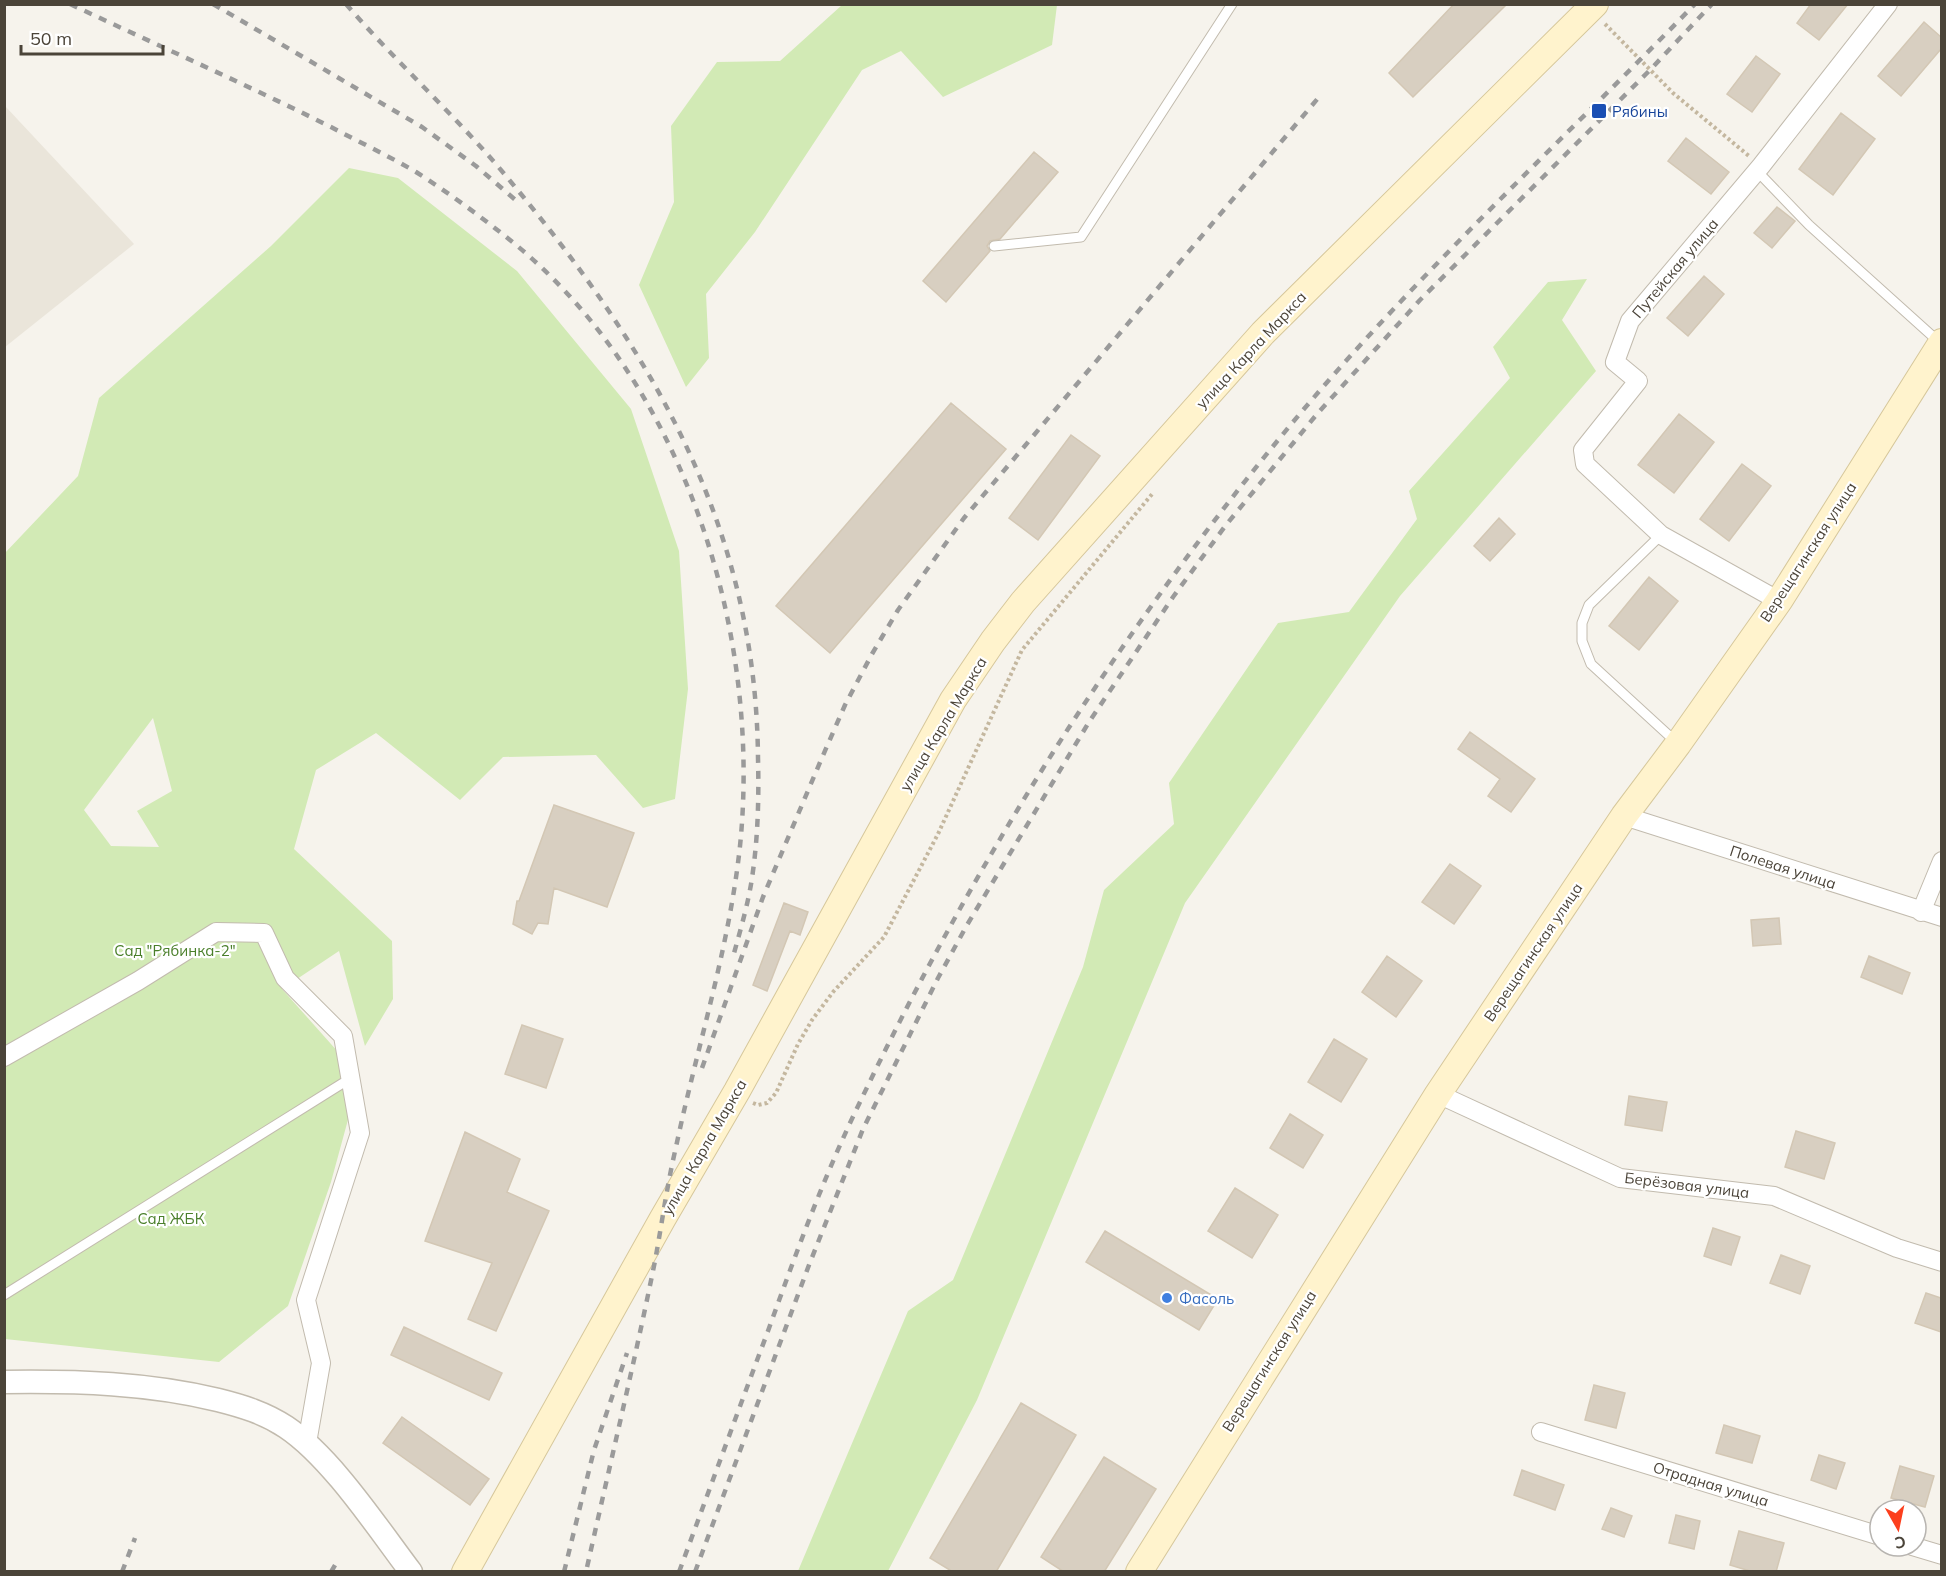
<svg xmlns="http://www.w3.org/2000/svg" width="1946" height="1576" font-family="Mulish,sans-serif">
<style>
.residential{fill:#eae5da}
.green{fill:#d2eab5;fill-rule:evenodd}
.building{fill:#d8cfc1;stroke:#d3c7b4;stroke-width:1.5}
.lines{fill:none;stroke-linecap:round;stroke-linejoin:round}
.service-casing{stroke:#c2bbae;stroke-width:11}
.minor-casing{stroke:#c2bbae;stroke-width:20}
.tertiary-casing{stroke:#c2bbae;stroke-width:25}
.secondary-casing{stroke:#d6c79b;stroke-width:28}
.path{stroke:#c4b79f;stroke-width:4;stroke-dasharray:3 3;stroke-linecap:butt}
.service{stroke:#fff;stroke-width:9}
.minor{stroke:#fff;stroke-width:18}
.tertiary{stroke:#fff;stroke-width:22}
.secondary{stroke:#fff3cd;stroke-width:26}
.rail{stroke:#9a9a9a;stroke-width:4.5;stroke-dasharray:8 8;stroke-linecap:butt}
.transit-dot{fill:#1a4fb4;stroke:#fff;stroke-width:2}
.shop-dot{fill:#3f7fe0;stroke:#fff;stroke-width:2}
.labels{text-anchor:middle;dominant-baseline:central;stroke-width:4.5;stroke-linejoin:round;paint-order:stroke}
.transit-label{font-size:15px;fill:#164399;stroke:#fff;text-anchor:start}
.street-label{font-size:15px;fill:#4b4439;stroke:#fff}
.park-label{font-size:15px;fill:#4a7f2a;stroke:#fff}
.shop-label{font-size:15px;fill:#366cbe;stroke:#fff;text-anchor:start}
</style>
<rect width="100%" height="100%" fill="#f6f3ec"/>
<path class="residential" d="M5,106L134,244L5,347Z"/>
<path class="green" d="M842,5H1057L1052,45L943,97L901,51L862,70L755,232L706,294L709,358L686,387L639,285L674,202L671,126L717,62L780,61Z
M349,168L398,178L517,271L631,409L679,551L688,689L675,799L643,808L596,755L503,757L460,800L376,733L316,770L294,849L392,941L393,999L365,1046L339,951L282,989L339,1053L349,1116L331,1182L288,1306L219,1362L5,1339L4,554L78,476L99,398L271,246ZM153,718L172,791L137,811L159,847L111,846L84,810Z
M1587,279L1562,320L1596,371L1400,596L1185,903L977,1400L888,1571H798L908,1311L953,1280L1083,967L1104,890L1174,824L1169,783L1278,623L1349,612L1417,519L1409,491L1510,378L1493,347L1548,282Z"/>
<path class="building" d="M1454,4H1507L1413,97L1389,73Z
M1811,4H1848L1819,40L1797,23Z
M1924,22L1941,37V49L1901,96L1878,76Z
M1756,56L1780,74L1752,112L1727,94Z
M1841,113L1875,139L1833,195L1799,169Z
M1686,138L1729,172L1711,194L1668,161Z
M1034,152L1058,172L1000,239L990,241L987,246L990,251L946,302L923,281Z
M1777,207L1795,221L1772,248L1754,233Z
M1704,276L1724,294L1688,336L1667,318Z
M951,403L1006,449L830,653L776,606Z
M1679,414L1714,442L1674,493L1638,465Z
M1071,435L1100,456L1038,540L1009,518Z
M1742,464L1771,486L1729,541L1700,519Z
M1499,518L1515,534L1490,561L1474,546Z
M1649,577L1678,601L1639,650L1609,626Z
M1470,732L1535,779L1511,812L1488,796L1500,779L1458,749Z
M554,805L634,833L607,907L554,888L548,924L538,923L532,934L513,924L517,901H519Z
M1450,864L1481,886L1454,924L1422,902Z
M784,903L808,912L800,935L790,931L767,991L753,985Z
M1779,918L1781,944L1753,946L1751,920Z
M1387,956L1422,981L1396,1017L1362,992Z
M1869,956L1910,973L1902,994L1861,977Z
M522,1025L563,1039L546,1088L505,1074Z
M1334,1039L1367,1059L1341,1102L1308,1082Z
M1629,1096L1667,1102L1662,1131L1625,1125Z
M1290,1114L1323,1135L1303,1168L1270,1148Z
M1796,1131L1835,1143L1824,1179L1785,1167Z
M465,1132L520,1159L507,1192L549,1211L496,1331L468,1319L492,1263L425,1241Z
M1235,1188L1278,1215L1252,1258L1208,1231Z
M1713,1228L1740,1237L1731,1265L1704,1256Z
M1105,1231L1218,1299L1199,1330L1086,1262Z
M1781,1255L1810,1266L1800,1294L1770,1283Z
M1926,1293L1941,1298V1332L1915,1323Z
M404,1327L502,1373L489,1400L391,1355Z
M1594,1385L1625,1393L1616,1428L1585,1420Z
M1021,1403L1076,1435L996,1572H953L930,1558Z
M402,1417L489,1479L470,1505L383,1443Z
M1724,1425L1760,1436L1752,1463L1716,1453Z
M1819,1455L1845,1463L1836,1489L1811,1480Z
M1104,1457L1156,1489L1104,1572H1064L1041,1557Z
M1900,1466L1934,1476L1925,1507L1891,1498Z
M1522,1470L1564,1485L1555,1510L1514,1495Z
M1611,1508L1632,1516L1624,1537L1602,1529Z
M1676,1515L1700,1521L1694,1549L1669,1543Z
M1739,1531L1784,1543L1776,1572H1753L1730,1565Z"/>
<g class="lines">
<defs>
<path id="service" d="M1757,171L1809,225L1939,342
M994,246L1081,237L1232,4
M1661,535L1589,605L1582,623V641L1591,664L1676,742
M4,1295L343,1083"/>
<path id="minor" d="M1779,601L1661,535L1585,464L1583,450L1638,381L1615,362L1630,321L1761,166L1888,4
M1624,816L1942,917
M1921,912L1942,861
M4,1057L138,981L216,932L264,933L285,978L343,1036L360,1133L306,1300L321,1363L307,1443
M1438,1094L1620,1178L1774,1196L1897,1248L1942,1262
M1541,1432L1880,1536
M1912,1546L1942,1555"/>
<path id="tertiary" d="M4,1382C77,1381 148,1383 218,1400C242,1406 265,1413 286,1427C331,1457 377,1527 411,1572"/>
<path id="secondary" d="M465,1572L663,1218L737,1091L953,700L993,641L1023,602L1263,333L1595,4
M1139,1572L1438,1094L1624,816L1678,744L1779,601L1942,342"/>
</defs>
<use href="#service" class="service-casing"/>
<use href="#minor" class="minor-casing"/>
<use href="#tertiary" class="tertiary-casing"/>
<use href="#secondary" class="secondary-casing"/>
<path class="path" d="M1605,24L1673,93L1749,156
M753,1103L758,1105L767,1103L776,1093L798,1044L812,1020L833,992L884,937L938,834L1022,650L1153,493"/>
<use href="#service" class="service"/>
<use href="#minor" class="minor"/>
<use href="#tertiary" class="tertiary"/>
<use href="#secondary" class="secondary"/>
<path class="rail" d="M70,4C157,45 245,84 331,127C359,142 389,156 416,172C449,193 480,216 510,240C683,379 762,630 740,846C729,949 697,1047 676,1147C667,1185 662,1223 655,1261C634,1365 609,1468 586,1572
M213,4L422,127L476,166L519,203
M346,4C397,63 456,116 506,176C651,349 756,526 758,758C759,798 758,838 752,878C748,905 740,931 733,957
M702,1068L763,897L821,760L845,705L872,654L898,610L964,518L1319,97
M122,1572L135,1538
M331,1572L338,1560
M564,1572L594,1450L627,1353
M679,1572C709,1491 738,1411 768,1331C796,1253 824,1176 860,1102C976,859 1121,629 1293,422C1417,274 1560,143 1695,4
M695,1572L809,1265L863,1129L938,978L967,925L1089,722L1173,597L1226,525L1317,414L1420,300L1651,69L1712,4"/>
</g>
<rect class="transit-dot" x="1591" y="103" width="16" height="16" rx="3"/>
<circle class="shop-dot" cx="1167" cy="1298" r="6"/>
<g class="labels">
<g class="transit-label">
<text x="1612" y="111">Рябины</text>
</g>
<g class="street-label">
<text transform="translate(1675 268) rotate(-50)">Путейская улица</text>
<text transform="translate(1251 350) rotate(-47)">улица Карла Маркса</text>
<text transform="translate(1808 552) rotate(-57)">Верещагинская улица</text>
<text transform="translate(943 724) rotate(-59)">улица Карла Маркса</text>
<text transform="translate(1783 867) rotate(18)">Полевая улица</text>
<text transform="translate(1533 952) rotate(-56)">Верещагинская улица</text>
<text transform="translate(704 1147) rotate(-60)">улица Карла Маркса</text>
<text transform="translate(1687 1185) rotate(7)">Берёзовая улица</text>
<text transform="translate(1269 1361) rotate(-58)">Верещагинская улица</text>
<text transform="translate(1711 1484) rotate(17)">Отрадная улица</text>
</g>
<g class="park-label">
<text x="175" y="950">Сад "Рябинка-2"</text>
<text x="171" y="1218">Сад ЖБК</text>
</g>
<g class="shop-label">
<text x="1179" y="1298">Фасоль</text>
</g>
</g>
<rect width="1946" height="1576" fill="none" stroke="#4b4439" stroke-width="12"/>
<g transform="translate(1898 1528) rotate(171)"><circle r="28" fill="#ffffff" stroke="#b7b4b0" stroke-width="1.5"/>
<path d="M0-4.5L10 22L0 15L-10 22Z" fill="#fc3f1d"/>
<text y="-9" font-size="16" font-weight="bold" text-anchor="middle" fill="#4b4439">С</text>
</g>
<path d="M21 45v9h142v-9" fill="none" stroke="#4b4439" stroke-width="3"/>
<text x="30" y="45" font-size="18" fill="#4b4439" stroke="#ffffff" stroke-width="4.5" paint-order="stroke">50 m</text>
</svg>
